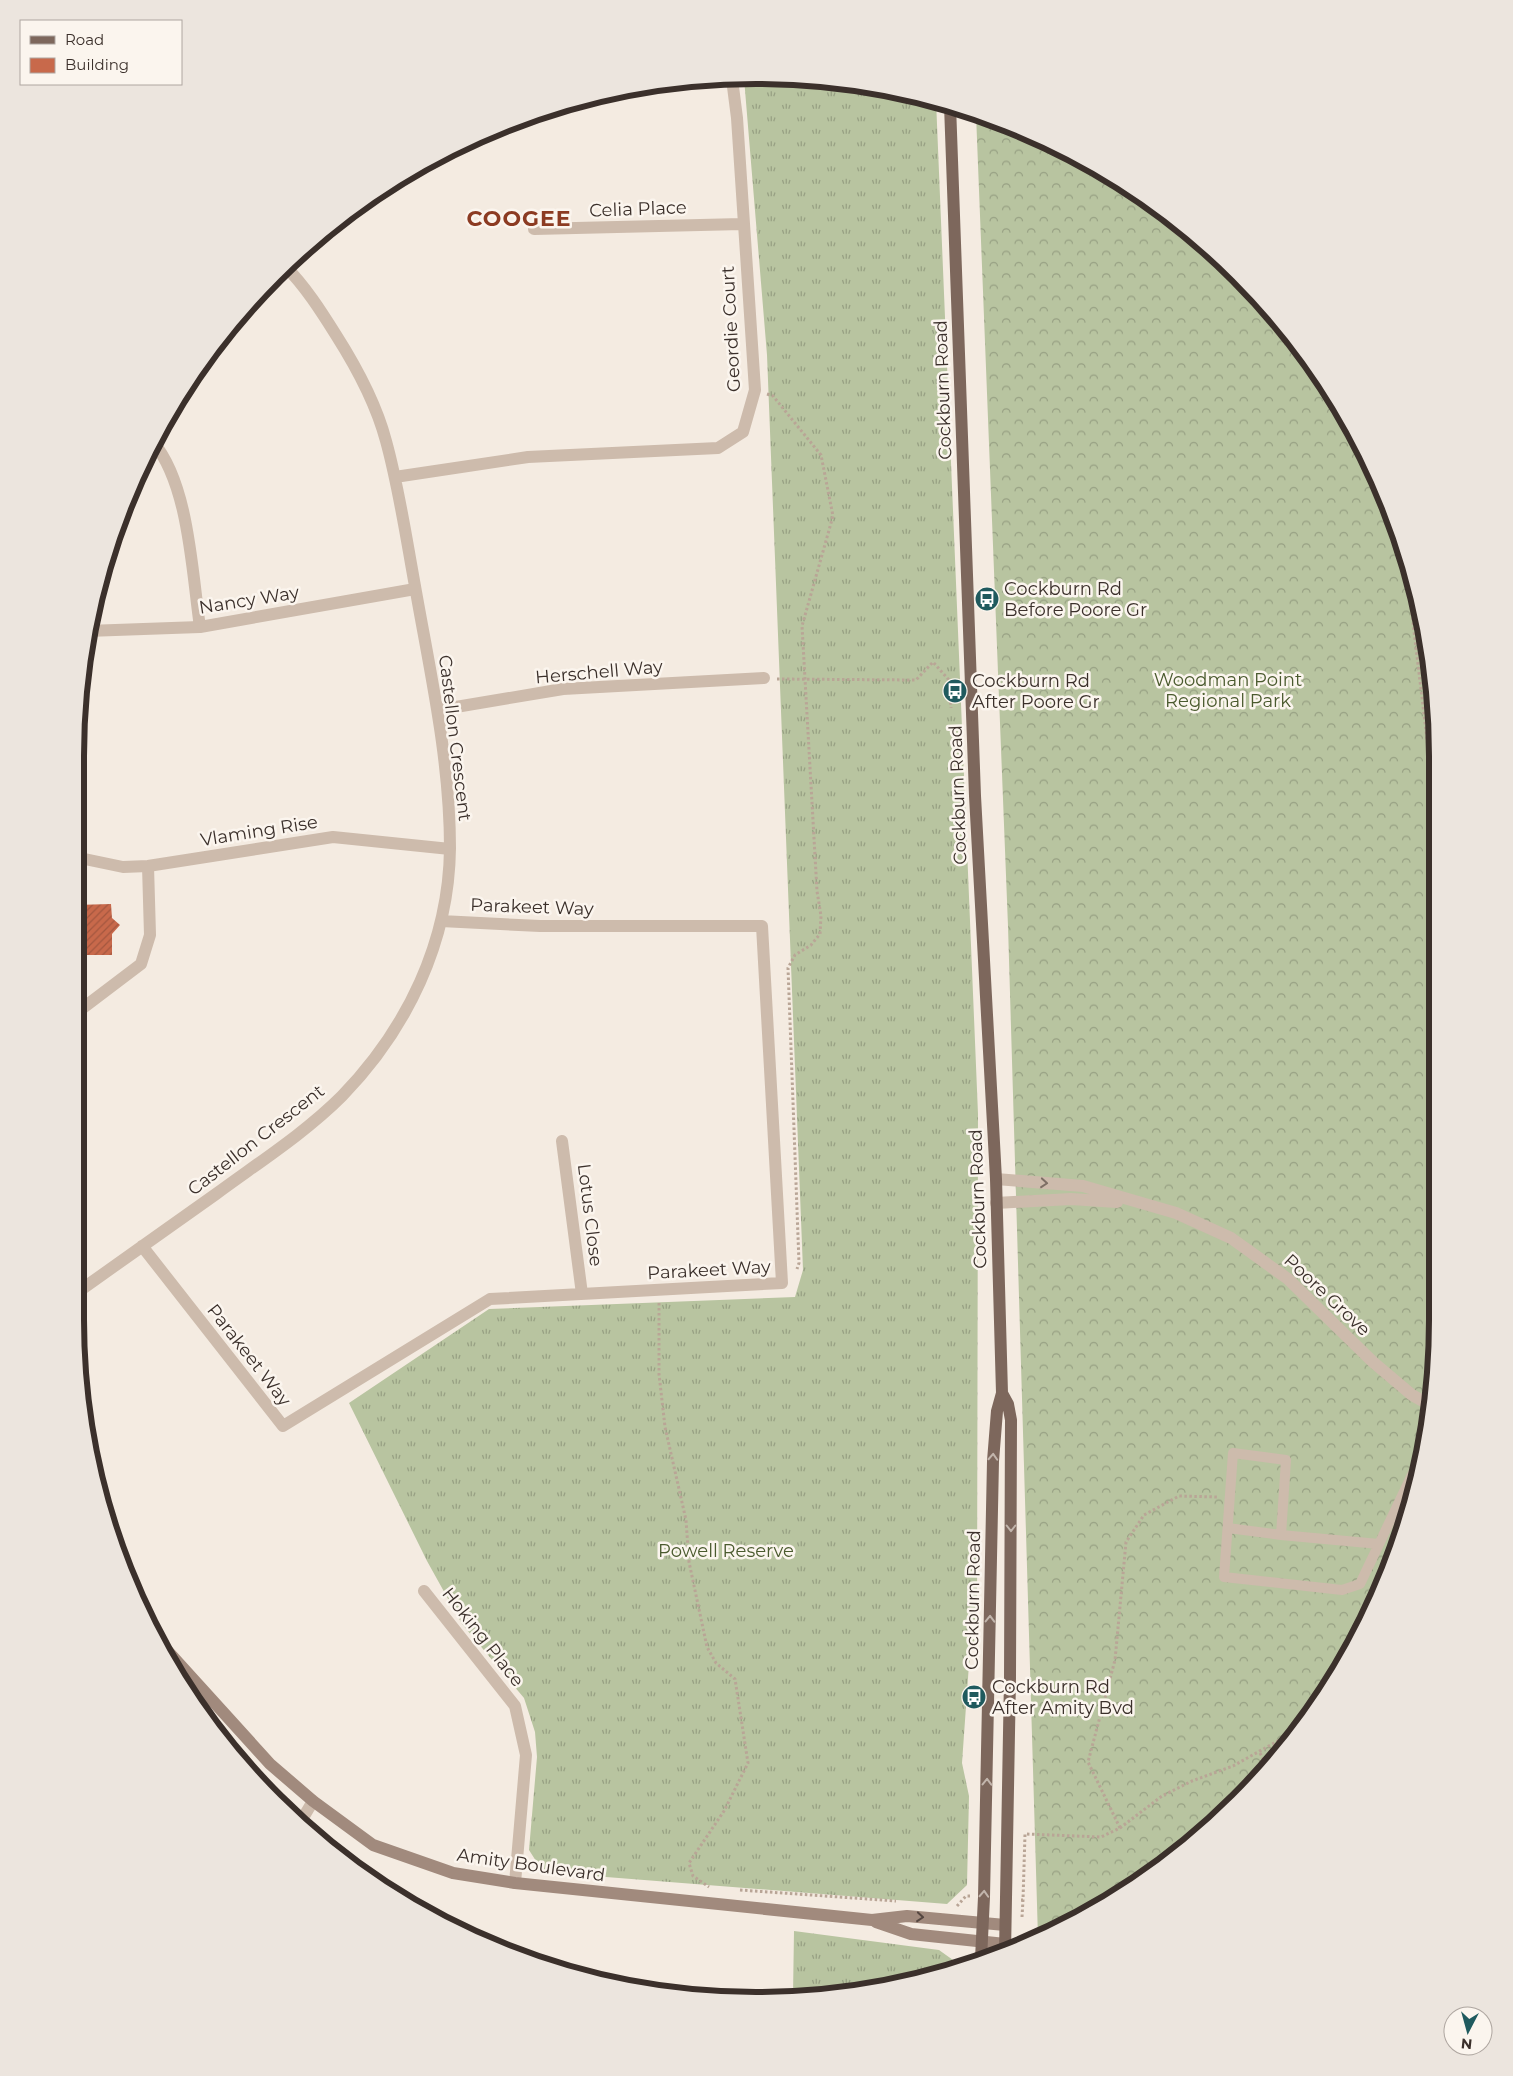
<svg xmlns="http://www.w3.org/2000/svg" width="1513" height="2076" font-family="Montserrat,sans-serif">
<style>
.grass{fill:url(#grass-tufts)}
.forest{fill:url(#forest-crowns)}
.building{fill:url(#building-hatch)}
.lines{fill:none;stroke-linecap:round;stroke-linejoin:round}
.path{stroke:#b9a596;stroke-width:3;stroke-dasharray:2.5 2.5;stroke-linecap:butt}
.lane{stroke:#cdbbac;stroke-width:10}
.street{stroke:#cdbbac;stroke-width:12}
.secondary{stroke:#a18a7d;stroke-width:12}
.primary{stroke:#7d675c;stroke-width:12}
.oneway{stroke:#7d6f65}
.oneway2{stroke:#c2b5ac}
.oneway3{stroke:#544640}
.labels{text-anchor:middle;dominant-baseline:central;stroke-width:5;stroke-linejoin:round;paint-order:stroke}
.street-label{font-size:18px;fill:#3b302b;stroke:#fbf5ee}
.poi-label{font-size:18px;fill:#3b302b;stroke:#fbf5ee;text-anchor:start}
.park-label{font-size:18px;fill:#4a5a2e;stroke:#fbf5ee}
.district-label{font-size:22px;font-weight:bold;letter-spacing:1px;fill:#8c3b22;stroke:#fbf5ee}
.rim{fill:none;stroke:#3b302b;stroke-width:6}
</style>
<defs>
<pattern id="grass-tufts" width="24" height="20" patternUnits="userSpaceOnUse" patternTransform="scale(1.25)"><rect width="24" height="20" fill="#b8c4a0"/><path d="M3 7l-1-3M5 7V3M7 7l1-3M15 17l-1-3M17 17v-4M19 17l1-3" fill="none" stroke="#97a083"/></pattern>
<pattern id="forest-crowns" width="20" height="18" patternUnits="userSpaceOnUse" patternTransform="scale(1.25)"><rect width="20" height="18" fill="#b8c4a0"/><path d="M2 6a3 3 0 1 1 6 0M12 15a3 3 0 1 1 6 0" fill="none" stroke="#97a083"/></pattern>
<pattern id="building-hatch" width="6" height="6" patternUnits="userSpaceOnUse" patternTransform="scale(1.25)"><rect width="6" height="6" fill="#c8694b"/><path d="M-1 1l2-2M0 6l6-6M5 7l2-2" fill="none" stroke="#a4573f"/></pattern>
</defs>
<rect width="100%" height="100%" fill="#f4ebe1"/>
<path class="grass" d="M801,76L936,100L978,1114L977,1629L969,1664L962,1763L969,1796L967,1885L947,1904L543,1872L529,1850L537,1757L535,1732L524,1698L462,1624L427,1561L349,1403L489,1309L795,1297L803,1270L767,355L744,78Z
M794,1931L939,1950L960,1965L846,1995H793Z"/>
<path class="forest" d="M976,114L1058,145L1172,216L1269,307L1368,455L1402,538L1432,667L1437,1364L1415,1496L1368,1621L1297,1735L1206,1832L1135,1886L1038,1938L1008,926Z"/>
<path class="building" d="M111,904L112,918L120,925L112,934V955H84L75,963V905Z"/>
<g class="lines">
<path class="path" d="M767,394L773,396L821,455L833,516L802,626L817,891L821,916L820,934L811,945L795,955L788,968L799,1263L797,1269
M1404,548L1433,789
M777,679L916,680L933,662L949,680L951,708
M659,1303V1374L665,1427L686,1520L689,1562L707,1647L716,1663L735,1679L748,1763L724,1811L689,1863L693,1876L709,1887
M1260,1753L1267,1766
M1120,1828L1088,1762L1115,1660L1126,1542L1144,1515L1179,1496L1217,1497
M740,1890L896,1901
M1021,1900H1023L1025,1834L1101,1837L1120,1828L1162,1796L1192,1781L1233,1766L1283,1738L1296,1736
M957,1906L966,1896H970
M1022,1917L1023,1900"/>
<path class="lane" d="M1228,1528L1281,1535
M1379,1544L1281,1535L1286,1460L1233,1453L1224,1577L1342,1590L1360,1584L1421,1456"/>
<path class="street" d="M534,229L742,224
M153,442C189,484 192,573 200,627
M395,477L528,457L718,448L743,432L755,390L737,118L732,79
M87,631L200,627L415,589
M438,710L563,689L764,678
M75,857L123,867L148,866L333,837L450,849
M75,1014L141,964L150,935L148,866
M562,1141L582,1294
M996,1179L1083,1186L1176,1213L1231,1238L1288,1279L1373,1362L1412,1395L1430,1405
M996,1203L1071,1199L1117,1202
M142,1246L283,1426L490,1299L782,1283L762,926H540L441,921
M75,1294C122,1261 169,1227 216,1194C258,1163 305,1133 342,1096C407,1029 449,942 450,848C450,759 430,672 415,586C406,537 399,488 386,441C376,403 357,368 336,335C321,311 305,286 285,266
M424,1591L515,1706L526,1755L515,1883
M300,1823L313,1801"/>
<path class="secondary" d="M154,1636L270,1764L313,1801L373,1845L453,1873L515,1883L872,1920L907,1916L1005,1925
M876,1922L911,1934L1005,1944"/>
<path class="primary" d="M950,105L975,796L996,1179L1002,1393L997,1411L993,1461L984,1897L981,1959
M1002,1393L1008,1404L1011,1420L1010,1678L1005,1953"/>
</g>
<defs><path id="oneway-chevron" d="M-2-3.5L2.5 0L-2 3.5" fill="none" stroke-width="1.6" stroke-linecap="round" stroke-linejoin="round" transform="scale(1.25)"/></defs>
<use class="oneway" href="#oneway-chevron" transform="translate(1044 1183) rotate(5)"/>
<g class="oneway2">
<use href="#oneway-chevron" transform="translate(993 1457) rotate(-87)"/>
<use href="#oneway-chevron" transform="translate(1011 1528) rotate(90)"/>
<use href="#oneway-chevron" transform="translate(990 1619) rotate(-89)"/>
<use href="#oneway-chevron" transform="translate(987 1782) rotate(-89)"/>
<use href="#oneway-chevron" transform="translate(984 1894) rotate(-87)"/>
</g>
<use class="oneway3" href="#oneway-chevron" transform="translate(920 1917) rotate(5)"/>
<defs>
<symbol id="bus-disc" viewBox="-11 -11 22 22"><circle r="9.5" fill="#1f5a5e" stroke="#fbf5ee"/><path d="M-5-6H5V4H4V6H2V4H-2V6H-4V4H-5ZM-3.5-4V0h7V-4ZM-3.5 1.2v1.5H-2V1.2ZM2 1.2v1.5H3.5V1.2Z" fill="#fff"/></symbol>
</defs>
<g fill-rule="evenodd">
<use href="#bus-disc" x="973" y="585" width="28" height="28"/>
<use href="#bus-disc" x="941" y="677" width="28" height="28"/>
<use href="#bus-disc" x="960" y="1683" width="28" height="28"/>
</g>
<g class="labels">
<g class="street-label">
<text transform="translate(638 209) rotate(-2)">Celia Place</text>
<text transform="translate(731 329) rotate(-93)">Geordie Court</text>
<text transform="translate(943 390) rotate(-92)">Cockburn Road</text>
<text transform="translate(249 600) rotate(-9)">Nancy Way</text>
<text transform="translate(599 672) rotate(-5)">Herschell Way</text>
<text transform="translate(455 738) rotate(83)">Castellon Crescent</text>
<text transform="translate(958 795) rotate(-92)">Cockburn Road</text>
<text transform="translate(259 831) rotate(-9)">Vlaming Rise</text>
<text transform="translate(532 907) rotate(2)">Parakeet Way</text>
<text transform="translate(256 1140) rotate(-38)">Castellon Crescent</text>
<text transform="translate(978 1199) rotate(-92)">Cockburn Road</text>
<text transform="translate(590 1215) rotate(83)">Lotus Close</text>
<text transform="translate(709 1270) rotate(-3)">Parakeet Way</text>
<text transform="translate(1327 1295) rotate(43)">Poore Grove</text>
<text transform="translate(249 1355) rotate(52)">Parakeet Way</text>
<text transform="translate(973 1600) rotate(-89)">Cockburn Road</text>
<text transform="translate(483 1637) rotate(52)">Hoking Place</text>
<text transform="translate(531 1865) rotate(8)">Amity Boulevard</text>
</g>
<g class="poi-label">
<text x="1004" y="589">Cockburn Rd<tspan x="1004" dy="21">Before Poore Gr</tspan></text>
<text x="972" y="681">Cockburn Rd<tspan x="972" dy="21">After Poore Gr</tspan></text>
<text x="992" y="1687">Cockburn Rd<tspan x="992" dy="21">After Amity Bvd</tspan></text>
</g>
<g class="park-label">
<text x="1228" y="680">Woodman Point<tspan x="1228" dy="21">Regional Park</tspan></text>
<text x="726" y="1551">Powell Reserve</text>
</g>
<g class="district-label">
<text x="519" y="218">COOGEE</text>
</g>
</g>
<path d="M0 0H1513V2076H0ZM756 84H757A672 672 0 0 1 1429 756V1320A672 672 0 0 1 757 1992H756A672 672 0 0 1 84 1320V756A672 672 0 0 1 756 84Z" fill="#ece5de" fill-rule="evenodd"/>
<path class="rim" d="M756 84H757A672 672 0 0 1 1429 756V1320A672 672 0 0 1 757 1992H756A672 672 0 0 1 84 1320V756A672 672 0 0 1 756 84Z"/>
<rect x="20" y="20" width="162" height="65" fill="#fbf5ee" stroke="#aea6a0"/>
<rect x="30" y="36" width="25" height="8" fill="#7d675c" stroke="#aea6a0"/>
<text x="65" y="45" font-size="15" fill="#3b302b">Road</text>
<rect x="30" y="58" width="25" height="15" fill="#c8694b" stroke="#aea6a0"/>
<text x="65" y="70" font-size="15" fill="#3b302b">Building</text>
<g transform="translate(1468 2031) rotate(186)"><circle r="24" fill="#fbf5ee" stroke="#aea6a0"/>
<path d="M0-4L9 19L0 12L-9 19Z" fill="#1f5a5e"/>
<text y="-8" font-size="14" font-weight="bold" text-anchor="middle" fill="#3b302b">N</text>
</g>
</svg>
